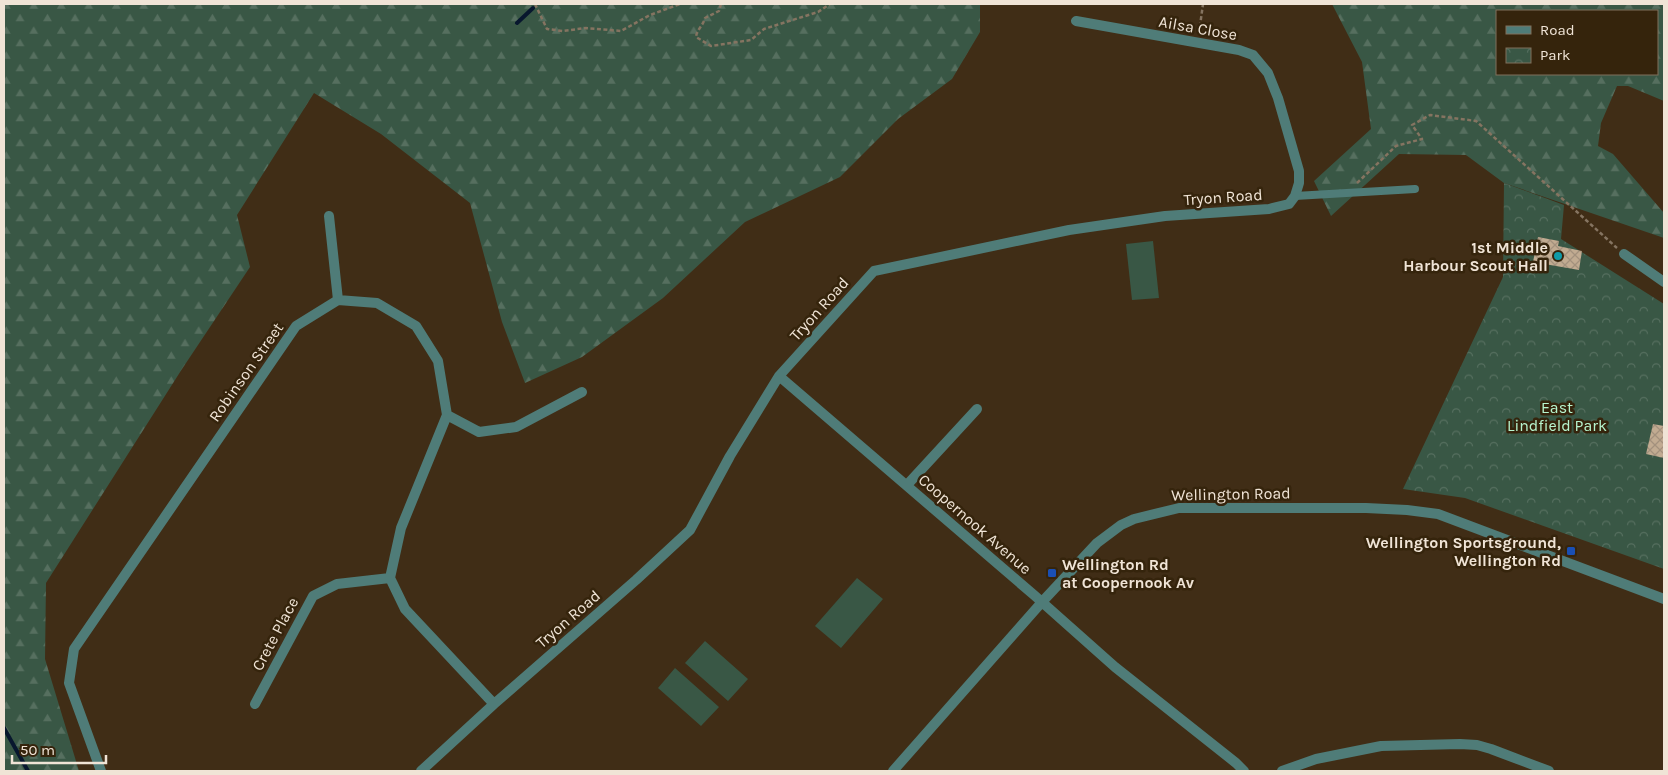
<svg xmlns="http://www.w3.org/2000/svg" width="1668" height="775" font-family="Karla,sans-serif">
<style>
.grass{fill:#395745}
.forest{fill:url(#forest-firs);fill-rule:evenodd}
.park{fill:url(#park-crowns)}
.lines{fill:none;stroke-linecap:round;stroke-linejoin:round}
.stream{stroke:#08172e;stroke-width:4}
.building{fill:url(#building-cross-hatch)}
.path{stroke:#857461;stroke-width:2.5;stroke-dasharray:4 2.5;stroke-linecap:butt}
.lane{stroke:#4f7c78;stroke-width:8}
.street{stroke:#4f7c78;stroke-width:10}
.culture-dot{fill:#0f9aa8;stroke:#35240c;stroke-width:2}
.transit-dot{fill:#1a4fb4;stroke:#35240c;stroke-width:2}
.labels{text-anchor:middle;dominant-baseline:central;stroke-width:5;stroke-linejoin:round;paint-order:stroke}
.street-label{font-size:16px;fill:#f0e4d6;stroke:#35240c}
.poi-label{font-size:16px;font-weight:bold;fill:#f0e4d6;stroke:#35240c;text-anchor:end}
.park-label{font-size:16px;fill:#b7f5cf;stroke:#35240c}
</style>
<defs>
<pattern id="forest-firs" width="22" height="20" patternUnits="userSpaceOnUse" patternTransform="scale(1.25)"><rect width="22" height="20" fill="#395745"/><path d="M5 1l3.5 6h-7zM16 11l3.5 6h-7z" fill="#566f5f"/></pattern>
<pattern id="park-crowns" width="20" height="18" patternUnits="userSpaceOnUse" patternTransform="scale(1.25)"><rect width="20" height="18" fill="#395745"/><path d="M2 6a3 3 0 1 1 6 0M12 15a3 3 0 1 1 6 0" fill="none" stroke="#566f5f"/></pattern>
<pattern id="building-cross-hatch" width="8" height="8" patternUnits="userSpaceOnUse" patternTransform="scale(1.25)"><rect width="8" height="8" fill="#c1ab91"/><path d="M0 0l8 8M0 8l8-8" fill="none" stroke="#a3917d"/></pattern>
</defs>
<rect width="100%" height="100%" fill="#402d16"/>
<path class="grass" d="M1153,241L1159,298L1132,300L1126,244Z
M857,578L883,599L841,648L815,626Z
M705,641L748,679L728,701L685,663Z
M675,668L719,707L701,726L658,688Z"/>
<path class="forest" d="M4,4H980V32L952,79L898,119L840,177L745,222L663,298L582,357L525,383L502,322L470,203L381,134L314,93L237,215L250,267L182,369L46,583L45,659L79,771H4Z
M1332,4H1664V101L1628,86H1617L1601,123L1598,146L1613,154L1664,213V238L1504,183L1466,155L1399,154L1331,216L1314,181L1371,129L1362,62ZM1497,11H1657V74H1497Z"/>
<path class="park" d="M1504,183L1564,205L1561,239L1664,304V569L1465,498L1403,489L1503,277Z"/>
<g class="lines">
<path class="stream" d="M517,23L533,8
M4,728L28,771"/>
</g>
<path class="building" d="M1538,237L1559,241L1558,246L1582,251L1579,270L1533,262Z
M1653,424L1664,426V458L1646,454Z"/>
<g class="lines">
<path class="path" d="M535,4L547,29L563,31L586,28L621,31L650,15L680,4
M721,4L719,11L705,18C703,26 697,29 696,37L711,46L751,40L764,29L818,12L830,4
M1199,33L1203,4
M1357,183L1396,146L1422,139L1412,125L1430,115L1476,121L1617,248"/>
<path class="lane" d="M1295,196L1415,189"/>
<path class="street" d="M329,216L338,300
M1624,254L1664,282
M779,376L1034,595L1115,667L1236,763L1244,771
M447,415L479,432L516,427L582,392
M907,485L977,409
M255,704L313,596L337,584L390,578
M101,771L69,683L74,649L296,326L338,300L377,303L416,326L438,361L447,415L401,528L390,578L405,609L494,704
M421,771L494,704L636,580L690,530L730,456L779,376L874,271L1069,230L1165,216L1269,209L1289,204L1295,196L1299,183V171L1278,98L1268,73L1253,55L1239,50L1076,21
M893,771L1042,602L1097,543L1121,525L1134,519L1179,508H1366L1407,510L1438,514L1664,599
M1282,771L1316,759L1381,746L1460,744L1477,745L1491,749L1549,771"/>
</g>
<circle class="culture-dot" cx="1558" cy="256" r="5"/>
<g class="transit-dot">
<rect x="1566" y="546" width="10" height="10" rx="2.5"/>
<rect x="1047" y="568" width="10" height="10" rx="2.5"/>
</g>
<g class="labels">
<g class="street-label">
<text transform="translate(1198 28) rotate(10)">Ailsa Close</text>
<text transform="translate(1223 197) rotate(-4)">Tryon Road</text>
<text transform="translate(819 309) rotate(-48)">Tryon Road</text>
<text transform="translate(246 372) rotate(-55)">Robinson Street</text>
<text transform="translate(1231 494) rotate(-1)">Wellington Road</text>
<text transform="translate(975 524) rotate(41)">Coopernook Avenue</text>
<text transform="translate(568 619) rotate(-41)">Tryon Road</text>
<text transform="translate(275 634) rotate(-62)">Crete Place</text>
</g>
<g class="poi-label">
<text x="1548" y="247">1st Middle<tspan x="1548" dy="18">Harbour Scout Hall</tspan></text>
<text x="1561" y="542">Wellington Sportsground,<tspan x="1561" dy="18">Wellington Rd</tspan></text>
<text x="1062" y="564" text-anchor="start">Wellington Rd<tspan x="1062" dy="18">at Coopernook Av</tspan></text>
</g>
<g class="park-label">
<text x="1557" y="407">East<tspan x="1557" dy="18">Lindfield Park</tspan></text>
</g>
</g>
<rect width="1668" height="775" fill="none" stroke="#f0e4d6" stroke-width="10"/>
<rect x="1496" y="10" width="162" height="65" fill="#35240c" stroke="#80715d"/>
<rect x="1506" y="26" width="25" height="8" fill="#4f7c78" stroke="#80715d"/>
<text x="1540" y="35" font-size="15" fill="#f0e4d6">Road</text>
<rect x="1506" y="48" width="25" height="15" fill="url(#park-crowns)" stroke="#80715d"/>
<text x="1540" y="60" font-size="15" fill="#f0e4d6">Park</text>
<path d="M12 755v8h94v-8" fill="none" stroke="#f0e4d6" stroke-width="2.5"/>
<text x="20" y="755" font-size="15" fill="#f0e4d6" stroke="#35240c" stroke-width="4" paint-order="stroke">50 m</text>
</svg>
